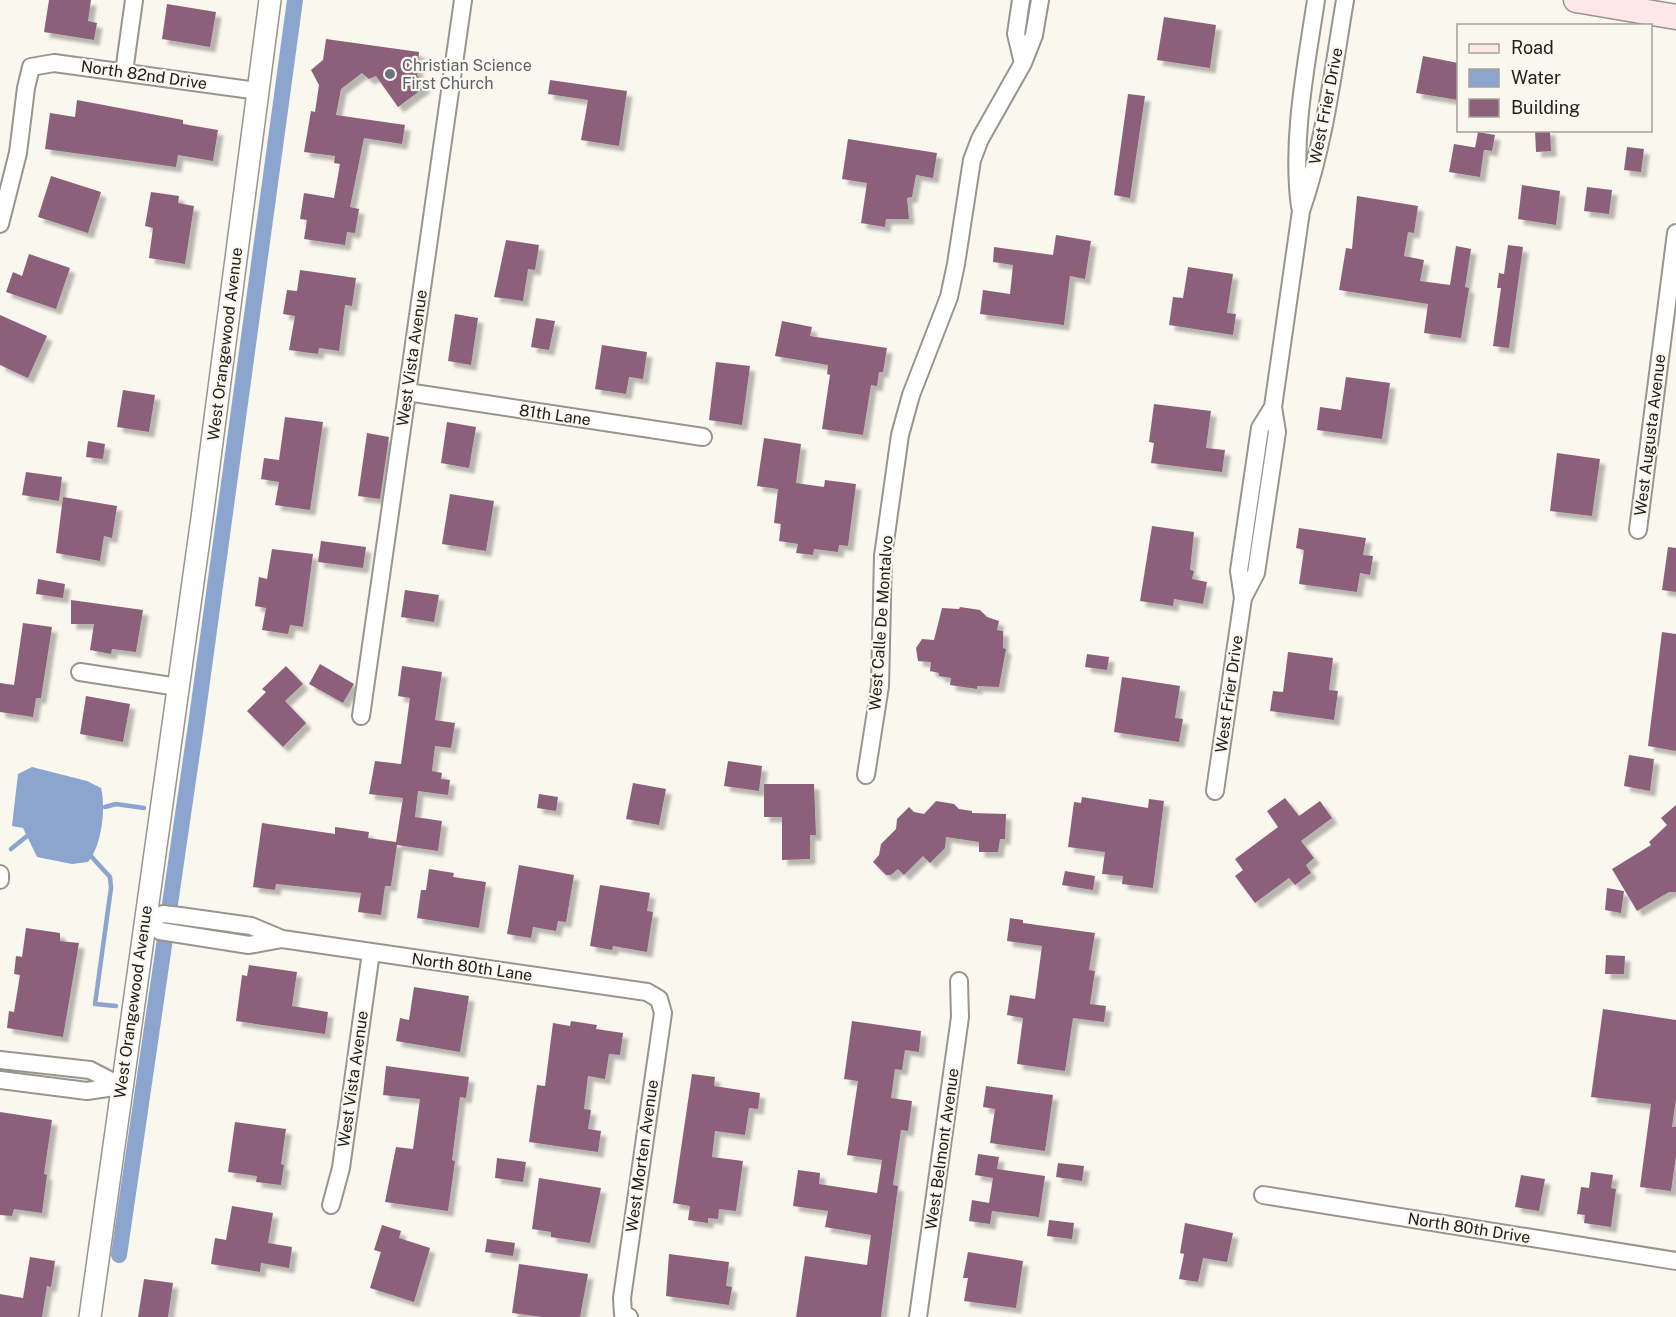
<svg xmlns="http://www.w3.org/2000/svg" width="1676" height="1317" font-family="'Public Sans',sans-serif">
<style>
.water{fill:#8ba5ce}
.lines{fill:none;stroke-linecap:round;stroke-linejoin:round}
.stream{stroke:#8ba5ce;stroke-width:4.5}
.canal{stroke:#8ba5ce;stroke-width:16}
.building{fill:#8c617a;filter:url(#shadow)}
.minor-casing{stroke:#97958d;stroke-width:20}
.tertiary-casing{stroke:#97958d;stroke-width:24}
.secondary-casing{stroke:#97958d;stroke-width:27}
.minor{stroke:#fff;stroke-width:16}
.tertiary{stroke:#fff;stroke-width:21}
.secondary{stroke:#fde8e7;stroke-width:24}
.worship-dot{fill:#6b7280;stroke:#f9f7ee;stroke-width:2}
.labels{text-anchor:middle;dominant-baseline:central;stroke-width:4.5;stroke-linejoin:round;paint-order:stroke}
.worship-label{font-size:16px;fill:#5b616d;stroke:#f9f7ee;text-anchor:start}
.street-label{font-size:16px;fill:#21201d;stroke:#f9f7ee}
</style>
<defs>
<filter id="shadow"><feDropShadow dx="5.5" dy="5.5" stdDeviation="1.5" flood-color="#0004"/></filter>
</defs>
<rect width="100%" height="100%" fill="#f9f7ee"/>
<path class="water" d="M32,767L87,781L101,788C106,807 102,846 88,862L72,864L37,857L23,828L12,826L18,774Z"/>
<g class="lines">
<path class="stream" d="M105,807L116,804L144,808
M11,849L27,836
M89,854L110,877L111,888L95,1004L116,1006"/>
<path class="canal" d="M119,1255L197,718L295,0"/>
</g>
<path class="building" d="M49,0H91L88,21L97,23L94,40L44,32Z
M167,4L216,12L210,47L162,39Z
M1164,17L1216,25L1210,68L1157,60Z
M326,39L419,52L417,75L425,87L398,107L376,76L369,79L362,73L341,89L336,115L405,125L402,144L364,138L350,207L359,209L355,233L347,232L345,245L304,239L307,220L300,219L304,193L334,198L340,164L334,163L335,156L304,152L311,111L315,112L319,85L311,70L323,60Z
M1423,56L1458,63V100L1416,93Z
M550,80L627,91L619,146L581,140L588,100L548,94Z
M1128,94L1145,96L1130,198L1114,195Z
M77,100L183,120V124L218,130L213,161L178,155L176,167L45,149L50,113L75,117Z
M1535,130H1550L1551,151L1536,152Z
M1478,132L1495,135L1492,151L1475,148Z
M848,139L937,153L933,178L916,175L912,197L907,198L909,219H886L885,227L861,223L867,183L842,179Z
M1454,144L1484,149L1480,177L1449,172Z
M1627,147L1644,149L1641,172L1624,170Z
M51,176L101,192L88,233L38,217Z
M1522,185L1560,191L1556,225L1518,219Z
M1587,187L1612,190L1609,214L1584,211Z
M151,192L179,196L178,203L194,206L185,264L149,258L153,228L145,226Z
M1357,196L1418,206L1414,233L1408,232L1404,256L1424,260L1420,281L1450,285L1456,246L1471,249L1465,287L1469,288L1461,338L1424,333L1428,304L1339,290L1346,248L1352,249Z
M1056,235L1091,241L1085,279L1070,276L1064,325L980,314L983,290L1010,294L1013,265L993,262L994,247L1053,255Z
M506,240L539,245L535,270L528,269L523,301L494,297Z
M1508,245L1523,247L1509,348L1493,346L1501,288H1497L1499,273L1504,274Z
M29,254L70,268L56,309L6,292L13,272L22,276Z
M1188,267L1233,274L1227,313L1236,314L1233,335L1169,325L1173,297L1183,298Z
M300,270L356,278L352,306L345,305L339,351L319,348L318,354L289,350L295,316L283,314L287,290L297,291Z
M455,314L478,318L471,365L448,361Z
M0,315L47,336L28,378L0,365Z
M536,318L555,321L549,350L531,347Z
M782,321L812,327L810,336L887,348L883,372H879L877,386L871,385L863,435L822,429L830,375L827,374L828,365L775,356Z
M602,345L647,352L643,379L629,377L626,394L595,389Z
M716,362L750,366L742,425L709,420Z
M1346,377L1390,383L1382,439L1317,430L1320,407L1341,410Z
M123,390L155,395L149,432L117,427Z
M1154,404L1211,411L1206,448L1225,450L1222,472L1151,463L1154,443L1149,442Z
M285,417L323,422L310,510L275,505L279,482L261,479L264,458L279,460Z
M447,422L476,427L469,468L441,463Z
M367,433L389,437L380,499L358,496Z
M764,438L801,444L796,483L824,487L825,480L856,484L848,546L839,545L838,552L814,549L813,555L796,553L798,544L779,541L781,524L774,523L778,489L757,486Z
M88,441L105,444L103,459L86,457Z
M1557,453L1600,459L1592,516L1550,511Z
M26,472L62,477L59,501L22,495Z
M450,494L494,501L486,551L442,544Z
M63,497L117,506L112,538L104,536L100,561L56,553Z
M1152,526L1194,532L1190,570L1194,571L1192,579L1207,582L1203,604L1174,599L1173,606L1140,601Z
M1299,528L1366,538L1363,555L1373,556L1370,575L1360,573L1357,592L1299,584L1304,550L1296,548Z
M321,541L366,547L363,568L318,562Z
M1668,547L1676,548V592L1662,590Z
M272,549L313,554L303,627L290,625L288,634L262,630L266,608L255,606L259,577L267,579Z
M38,579L65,584L63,598L36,594Z
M405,590L439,595L434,622L401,617Z
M71,600L143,610L136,652L112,649L111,654L90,650L94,624H71Z
M960,607L980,610L987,617L999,621L997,630L1003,631V648L1006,649L999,687L977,686V689L950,685L951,678L939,676V673L930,671L931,662L918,661L916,648L922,639L934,640L942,608L959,609Z
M23,623L52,627L41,698H36L33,717L0,712V683L14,685Z
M1662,632L1676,634V751L1648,746Z
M1288,652L1333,658L1329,690L1338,691L1334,720L1270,711L1273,691L1283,692Z
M1087,654L1109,657L1107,670L1085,667Z
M320,664L354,684L343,703L309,684Z
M286,666L303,684L285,701L306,723L283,747L247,711L266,692L262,689Z
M402,666L442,672L435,720L455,723L451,748L435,746L432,771L442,773L441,779L450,780L448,795L418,791L415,817L442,821L438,851L397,845L391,886H385L381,915L358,912L361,893L276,884L275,890L253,887L262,823L335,834V827L369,832L368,838L396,842L403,798L369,794L375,761L401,764L410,698L398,696Z
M1122,677L1180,686L1175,718L1183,719L1179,742L1114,732Z
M86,696L130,704L123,742L80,734Z
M1629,755L1654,759L1650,791L1624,786Z
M728,761L762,766L759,791L724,786Z
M633,783L666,789L659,825L626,819Z
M764,784H814L816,835H810V859L782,860V817H764Z
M539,794L558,797L556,811L537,808Z
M1082,797L1148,808L1149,799L1164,801L1153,888L1122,884L1123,876L1102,874L1105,852L1068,847L1074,802L1081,803Z
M1285,798L1299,816L1320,801L1332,818L1301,841L1314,858L1306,865L1311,873L1295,885L1289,878L1255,903L1235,876L1243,870L1235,859L1278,827L1267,811Z
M936,801L954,804L959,809L972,811V813L1006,814L1005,839H1000L998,852H979V842L946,837L945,848L930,863L923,856L904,875L898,869L891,875H886L873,862L879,855L881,844L896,829L897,819L909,807L914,812L924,814Z
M1676,805V892H1669L1637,911L1612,869L1651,845L1649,842L1667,825L1661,818Z
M519,865L574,875L566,922L558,921L556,931L533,927L531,938L507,934Z
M429,869L454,873L453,877L486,882L479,928L417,918L421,890H426Z
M1065,871L1095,876L1093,890L1062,885Z
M600,885L650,893L647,911L653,912L647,952L613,946L612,950L590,946Z
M1607,888L1624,891L1621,913L1605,910Z
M1010,918L1023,920V923L1095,933L1089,970L1095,971L1090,1004L1106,1006L1104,1022L1073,1018L1065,1071L1017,1064L1023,1018L1007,1015L1010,995L1035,999L1042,946L1007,941Z
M26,928L60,933V941L79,943L63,1037L7,1028L9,1011L14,1012L20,975L14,974L16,956L22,957Z
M1606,955L1625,956L1624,974H1605Z
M249,965L297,972L292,1006L328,1012L325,1034L236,1021L242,975L247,976Z
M414,987L469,996L460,1052L396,1041L400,1018L409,1020Z
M1603,1009L1676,1020V1099L1672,1127H1676V1156L1671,1191L1640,1187L1651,1104L1591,1097Z
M571,1021L597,1025L596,1029L623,1033L620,1055L609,1054L605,1079L588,1076L584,1109L591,1110L588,1129L601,1131L598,1152L529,1142L537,1085L545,1086L553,1023L570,1026Z
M852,1021L921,1031L919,1052L905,1050L902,1070L895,1069L891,1098L912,1101L908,1131L901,1130L893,1185L898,1186L881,1317H796L805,1256L867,1265L871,1235L825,1227L828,1211L793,1206L798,1170L820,1173L819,1184L877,1193L882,1160L847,1155L858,1081L844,1079Z
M386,1066L469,1077L466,1098L460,1097L452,1160L455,1161L448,1211L385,1202L396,1147L413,1149L420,1099L383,1095Z
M692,1074L715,1077L714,1086L760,1093L758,1109L749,1108L745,1135L715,1131L712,1157L743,1161L736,1211L719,1209L718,1219L708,1218V1223L688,1220L690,1206L673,1203Z
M986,1086L1053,1095L1045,1151L990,1143L995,1109L983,1107Z
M0,1112L52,1120L44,1174L47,1175L42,1213L14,1209L12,1216L0,1215Z
M235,1122L286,1129L281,1164L284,1165L281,1185L256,1182L257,1176L228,1172Z
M978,1154L999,1157L997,1169L1045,1176L1039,1217L992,1211L990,1224L969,1221L972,1200L989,1203L993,1178L975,1175Z
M497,1158L526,1162L523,1182L495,1178Z
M1058,1163L1084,1166L1082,1181L1056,1177Z
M1591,1172L1613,1175L1611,1188L1616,1189L1611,1227L1584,1223L1585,1215L1577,1214L1581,1187L1589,1188Z
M1521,1175L1545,1179L1539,1211L1515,1207Z
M539,1178L601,1188L590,1243L551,1237V1232L532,1229Z
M232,1206L273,1213L268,1243L292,1247L289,1268L261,1263L260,1272L211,1264L215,1238L226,1240Z
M1049,1220L1074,1223L1072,1239L1047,1236Z
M1185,1223L1233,1233L1227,1262L1203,1258L1198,1282L1179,1279L1184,1254L1180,1253Z
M382,1225L401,1231L399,1238L430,1248L414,1302L370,1288L381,1252L374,1250Z
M487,1239L515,1243L513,1256L485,1252Z
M968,1252L1023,1261L1016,1308L964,1301L968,1278H963Z
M669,1254L729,1262L726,1286L732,1287L729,1305L666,1296Z
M30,1257L55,1261L51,1287L47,1286L42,1317H0V1294L23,1298Z
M519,1264L588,1274L580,1317H543L512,1313Z
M144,1279L173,1283L168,1317H138Z"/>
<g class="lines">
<defs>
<path id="minor" d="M1021,0L1016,34L1023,63
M124,72L134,0
M1300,207C1291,139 1306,67 1316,0
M0,224L18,153L26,88L31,67L54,63L258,91
M407,392L703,437
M1638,530L1676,233
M1243,598L1256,573L1277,432L1273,407L1301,211C1325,142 1333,71 1345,0
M80,672L178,687
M361,716L463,0
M866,775L880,686L883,556L900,435L911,395L949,297L956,264L972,160L980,139L1023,63L1034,35L1040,0
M1215,791L1243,598L1239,571L1260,428L1273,407
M0,874V880
M144,921L163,914L180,916L251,926L282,939L647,992L659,999L663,1013L622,1298L623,1314L629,1317
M144,921L160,931L249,945L282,939
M0,1060L90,1070L121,1086
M0,1080L87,1091L121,1086
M1263,1195L1676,1261
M331,1205L341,1168L371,952
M918,1317L960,1017L959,981"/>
<path id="tertiary" d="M90,1317L202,518L270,0"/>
<path id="secondary" d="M1576,0L1676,17"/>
</defs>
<use href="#minor" class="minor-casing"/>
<use href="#tertiary" class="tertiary-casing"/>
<use href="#secondary" class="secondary-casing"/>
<use href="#minor" class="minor"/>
<use href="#tertiary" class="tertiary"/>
<use href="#secondary" class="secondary"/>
</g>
<circle class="worship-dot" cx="390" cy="74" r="6"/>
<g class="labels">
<g class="worship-label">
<text x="402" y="65">Christian Science<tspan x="402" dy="18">First Church</tspan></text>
</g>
<g class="street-label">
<text transform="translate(144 75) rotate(8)">North 82nd Drive</text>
<text transform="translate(1326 106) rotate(-79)">West Frier Drive</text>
<text transform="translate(225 344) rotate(-83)">West Orangewood Avenue</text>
<text transform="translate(412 358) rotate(-82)">West Vista Avenue</text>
<text transform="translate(555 415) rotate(8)">81th Lane</text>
<text transform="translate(1650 435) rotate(-83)">West Augusta Avenue</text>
<text transform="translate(881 623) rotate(-86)">West Calle De Montalvo</text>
<text transform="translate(1229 694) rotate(-82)">West Frier Drive</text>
<text transform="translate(472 967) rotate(8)">North 80th Lane</text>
<text transform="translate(133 1002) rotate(-82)">West Orangewood Avenue</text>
<text transform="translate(353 1079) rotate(-82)">West Vista Avenue</text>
<text transform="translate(942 1149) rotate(-82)">West Belmont Avenue</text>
<text transform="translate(642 1156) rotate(-82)">West Morten Avenue</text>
<text transform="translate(1469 1228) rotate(9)">North 80th Drive</text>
</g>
</g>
<rect x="1457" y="24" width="195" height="108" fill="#f9f7ee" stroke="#a3a19a" stroke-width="1.5"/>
<rect x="1469" y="44" width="30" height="9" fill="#fde8e7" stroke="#a3a19a" stroke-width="1.5"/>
<text x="1511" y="54" font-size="18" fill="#21201d">Road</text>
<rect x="1469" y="69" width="30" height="18" fill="#8ba5ce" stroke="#a3a19a" stroke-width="1.5"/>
<text x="1511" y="84" font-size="18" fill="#21201d">Water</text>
<rect x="1469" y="99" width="30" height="18" fill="#8c617a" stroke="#a3a19a" stroke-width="1.5"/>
<text x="1511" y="114" font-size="18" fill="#21201d">Building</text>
</svg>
